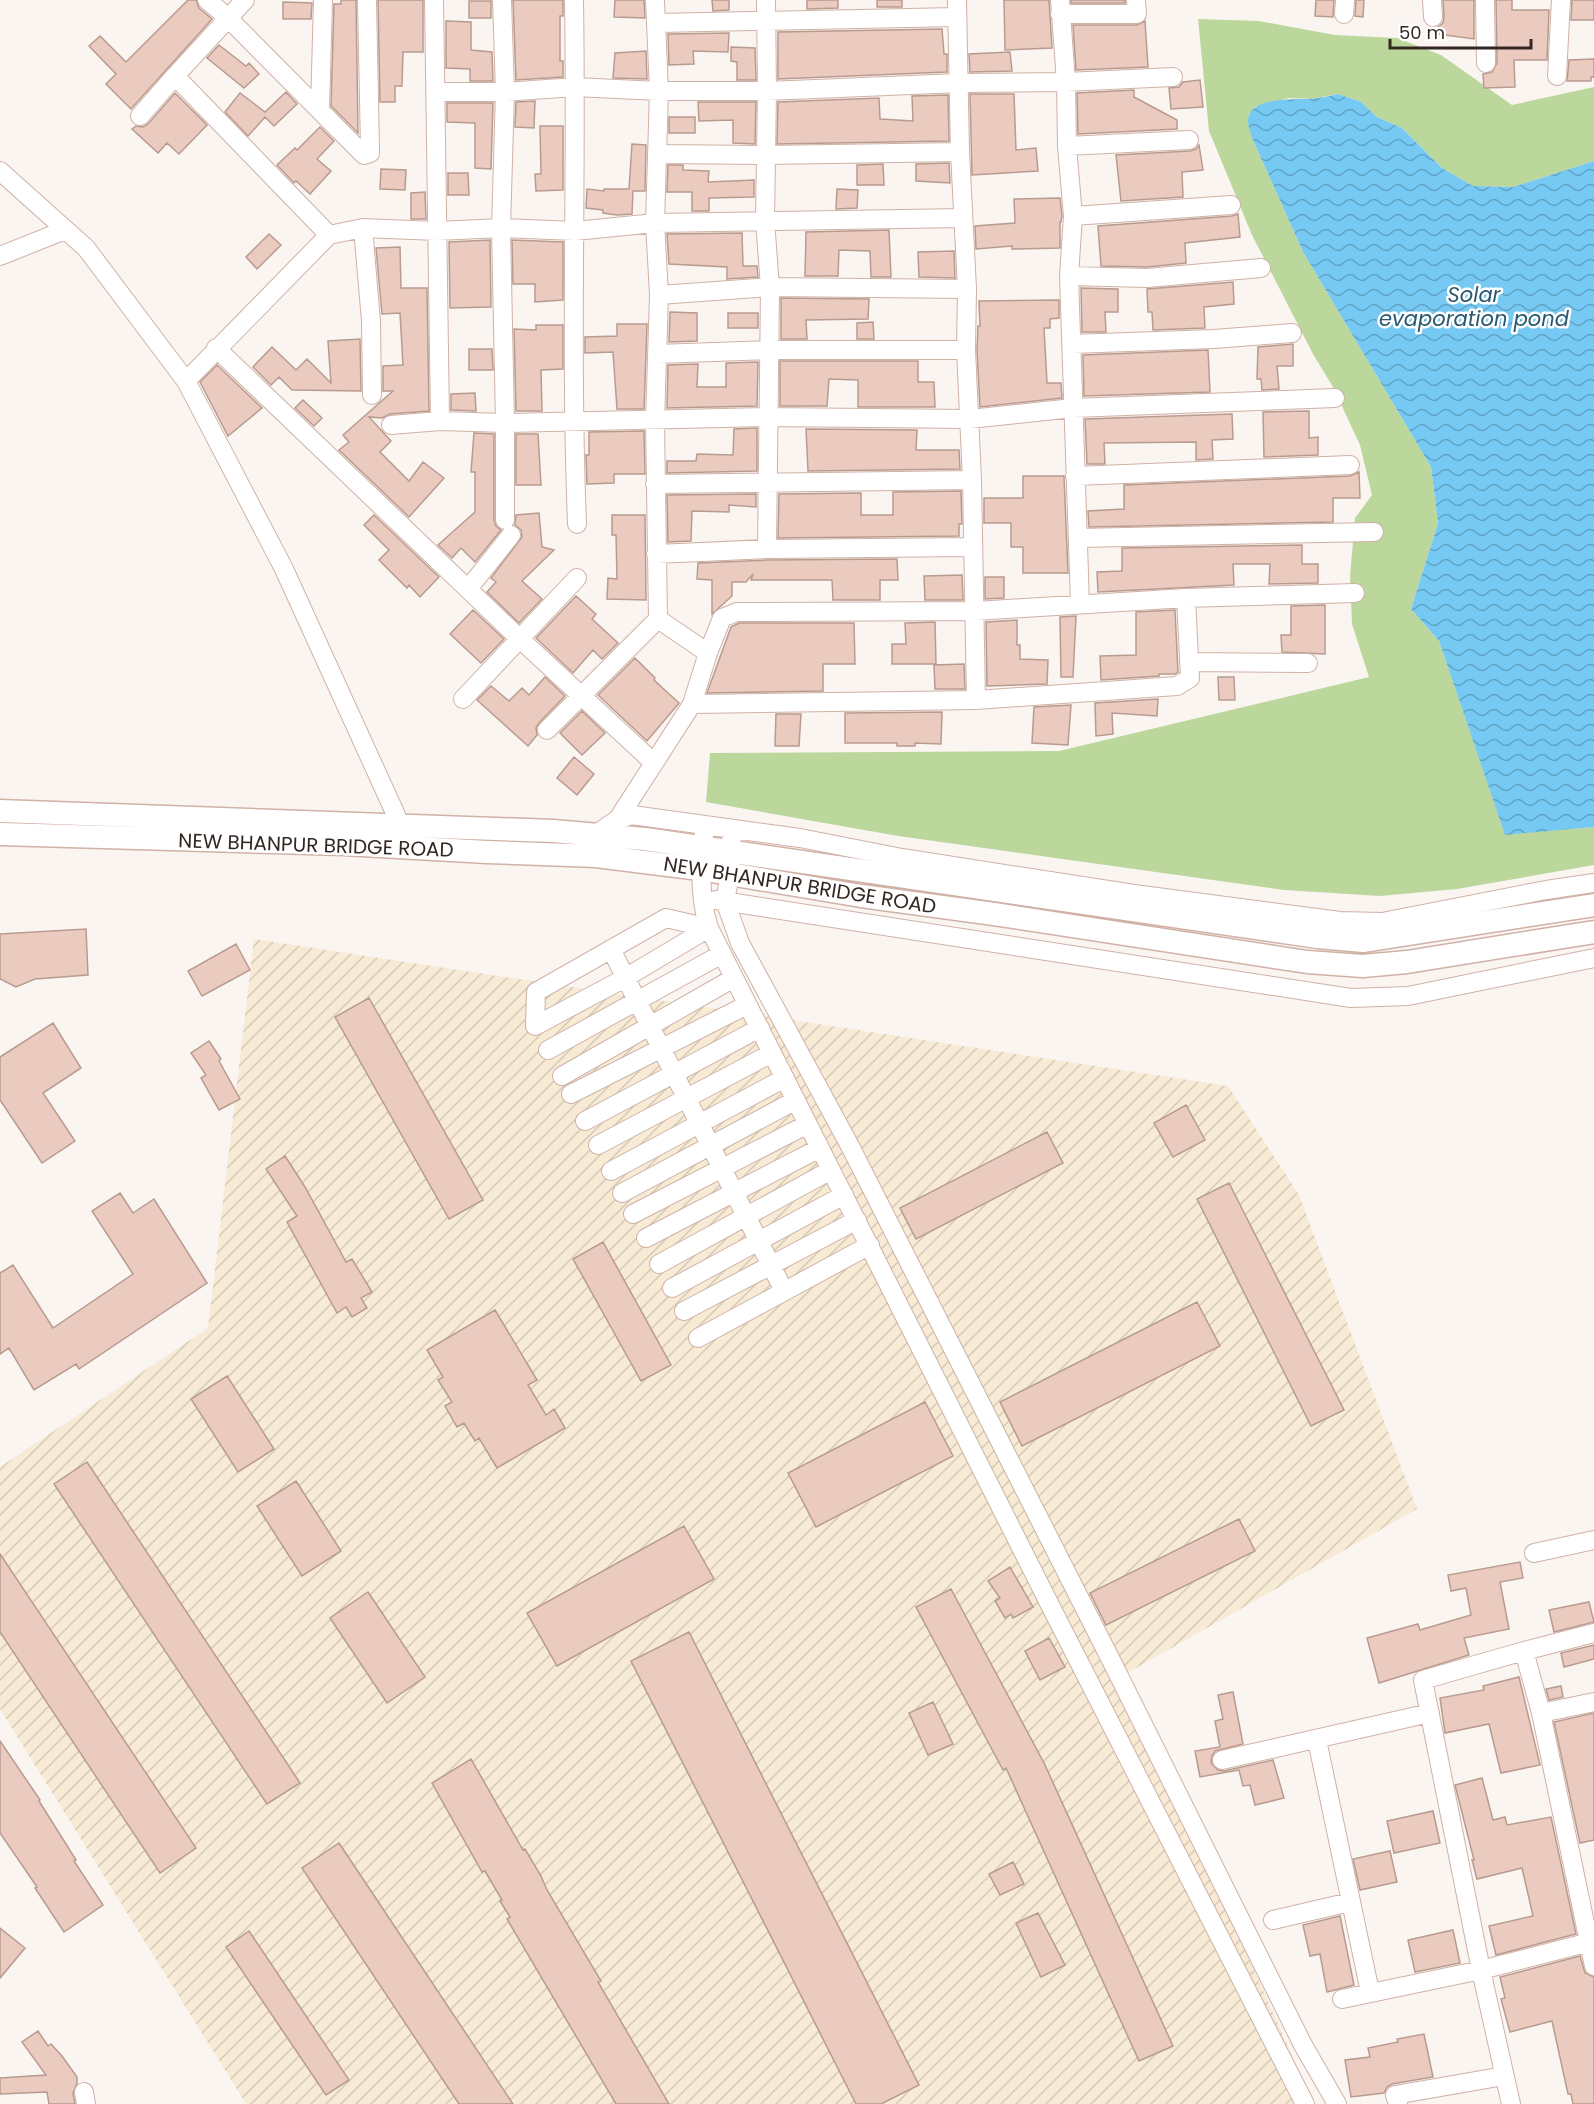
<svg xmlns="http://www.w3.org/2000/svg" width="1594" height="2104" font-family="Poppins,sans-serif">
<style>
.industrial{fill:url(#industrial-furrows)}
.green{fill:#bcd79c}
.water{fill:url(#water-waves)}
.building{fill:#ebcbc0;stroke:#b89b8f;stroke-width:1.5}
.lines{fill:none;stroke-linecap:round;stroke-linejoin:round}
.minor-casing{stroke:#d0b1a6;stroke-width:20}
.tertiary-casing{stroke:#d0b1a6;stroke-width:25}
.minor{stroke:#fff;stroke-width:18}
.tertiary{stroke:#fff;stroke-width:22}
.labels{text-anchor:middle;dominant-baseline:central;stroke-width:5;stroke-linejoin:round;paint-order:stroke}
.street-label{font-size:20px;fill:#322722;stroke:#fff}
.water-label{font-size:21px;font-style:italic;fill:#2b596f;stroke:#fff}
</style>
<defs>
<pattern id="industrial-furrows" width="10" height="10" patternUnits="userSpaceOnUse" patternTransform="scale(1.5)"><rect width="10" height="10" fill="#f7ebd6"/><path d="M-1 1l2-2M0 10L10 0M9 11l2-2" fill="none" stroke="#d4cab7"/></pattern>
<pattern id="water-waves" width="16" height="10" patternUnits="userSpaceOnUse" patternTransform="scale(1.5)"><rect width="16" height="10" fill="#76c9f3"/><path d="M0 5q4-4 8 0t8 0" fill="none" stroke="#61a3c4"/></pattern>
</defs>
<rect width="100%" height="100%" fill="#fbf5f2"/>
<path class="industrial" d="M254,939L1228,1086L1299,1195L1417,1509L1122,1676L1314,2104H246L0,1709V1467L208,1328Z"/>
<path class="green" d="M1198,19L1259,21L1335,35L1397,38L1441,55L1512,105L1594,87V161L1513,187L1473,186L1442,168L1402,128L1377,117L1361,102L1338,94L1311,99L1289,98L1255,107L1249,114L1248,122L1252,138L1303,252L1431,467L1438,523L1411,609L1439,641L1505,834L1594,827V865L1457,889L1380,896L1284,890L898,836L706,802L710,753L1059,751L1369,677L1352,624L1350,576L1355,518L1372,495L1360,445L1333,387L1313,354L1252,235L1209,131Z"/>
<path class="water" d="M1338,94L1361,102L1377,117L1402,128L1442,168L1473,186L1513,187L1594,161V827L1505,835L1439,641L1411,609L1438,523L1431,467L1303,252L1252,138C1250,131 1246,122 1249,115C1255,98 1295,99 1310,99C1319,98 1329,96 1338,94Z"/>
<path class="building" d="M188,0H196L199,8L212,19L131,109L106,84L116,74L89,46L100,36L126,62Z
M341,0H356L358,133L331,106L334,4H341Z
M378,0H423V52H403L402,86H395V102H380Z
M513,0H563V16H560V61H563V77L516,80Z
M615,0H644L645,18L614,17Z
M712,0H729V10L713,11Z
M807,0H838V8L807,9Z
M877,0H902V7H877Z
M1004,0H1049L1052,48L1005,50Z
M1071,0H1125V3H1071Z
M1316,0H1334L1333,17L1315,16Z
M1356,0H1364L1363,17L1355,16Z
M1443,0H1474V39L1438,34V27L1443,23L1444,17Z
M1496,0H1512V10H1549L1547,60H1514L1515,87L1484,88L1483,74L1492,72L1497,63Z
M1572,0H1594V20H1571Z
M469,1H491V18H469Z
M283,2L312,3L311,19H283Z
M446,21L471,22V50L492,52L493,81H470V69L446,68Z
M1145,21L1148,67L1076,70L1073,25H1137Z
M942,29L944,54H947V72L778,79V32Z
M729,33L728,52L693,51L694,64L669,65L668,34Z
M219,45L246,66L249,63L259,74L244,88L207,58Z
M731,47L755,48L756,80H737V62L731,61Z
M646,51L647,79L613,78L615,53Z
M1010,52L1012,71L970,72L969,54Z
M1594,59V77H1591V81H1567L1569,60Z
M1200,80L1203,107L1171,109L1169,88L1179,87L1183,82Z
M1134,90V97L1177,120V129L1078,134L1077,93Z
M286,92L297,104L274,126L265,117L248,136L225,112L240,93L265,112Z
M175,93L207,125L179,154L167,143L158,153L132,129L136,126L143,127L148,124Z
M970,94H1014L1016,150L1036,148L1038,171L972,175Z
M948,95L949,141L777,144L778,102L879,98L880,119L913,121L912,96Z
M535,101L534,128L515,127L516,102Z
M698,102H756L755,144L733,143V120L699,121Z
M447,103H493L491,169L475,168V123L447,122Z
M669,117H695V133H669Z
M540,126H563V190L536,191L535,174H541Z
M320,127L334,141L317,159L331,171L310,194L296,181L294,183L277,165L295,148L297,150Z
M632,144L646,145L645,191H633L632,214L617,215L603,213V210L586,208L587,189L604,191V189H629Z
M1199,145L1203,170L1182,172L1183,197L1121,201L1116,155L1190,151L1196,149Z
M949,163L950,183L916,181V164Z
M883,164L884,185H857V165Z
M668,165H683V170L709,171L708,182L754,180V197L709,198V211H692V192H667Z
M381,169L406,170L405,190L380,189Z
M448,173H468L469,195H448Z
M837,189L858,190L857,208L836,209Z
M425,192L426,219H411V193Z
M1060,198L1062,216L1061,222H1060V248L1012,249V246L976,249L975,226L1015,223L1014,199Z
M1238,214L1240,237L1185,243L1186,263L1147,267L1101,266L1098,226L1232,216Z
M889,230L891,277H871L870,251L839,250L838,276H805L806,232Z
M742,233L743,266H757L758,277L727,279V267L669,264L667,234Z
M269,234L281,245L257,269L246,257Z
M490,240L491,307L450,308L449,242Z
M512,240L563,242V300L535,302V284H513Z
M400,247L401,288H427L429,411L390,414L382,418L369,417L391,441L380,452L409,481L423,462L444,478L409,517L339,450L349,442L343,435L393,391H383V366L403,365L400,313L382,314L376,248Z
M954,251L955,278L919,277L918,252Z
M1233,282L1234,304L1204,307L1205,328L1153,330L1152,312H1148L1147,289Z
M1081,288L1118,289V312H1105L1106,332H1082Z
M781,298L869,299L868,319L806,320L807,339H781Z
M1059,300V318L1050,319V328H1044L1047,383H1061L1062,398L980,407L977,350L978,326H980L979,301Z
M670,312L697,313V341L669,342Z
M728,313H758V328H728Z
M873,322L874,339H857V323Z
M617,324H647L644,409H617L613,352L585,353V337L617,336Z
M536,325H563V369L541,370L542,411H516L514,329L536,330Z
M360,339L361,391L292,390L279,377L271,385L253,367L272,347L296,370L307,359L331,383L328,341Z
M1293,344V366H1277L1279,389L1262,390L1261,379H1257L1258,347Z
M469,349H492L493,370H469Z
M1208,350L1210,392L1084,396L1083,355Z
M780,361H918V382H934L935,407H858V380L829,379L827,406H780Z
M758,362L757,406L667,408L668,365L698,364L697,387H726V363Z
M217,365L262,408L228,436L200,382Z
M475,393L476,411L451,410V394Z
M303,400L322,418L314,426L295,408Z
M1309,411V438L1318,437V455L1264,457L1263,412Z
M1232,414L1233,439L1212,440L1213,459L1196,460V442L1104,443L1105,464H1087L1085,419Z
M757,428V471L667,473V461H696L697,454L733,455L734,429Z
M806,429L917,430L916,450H959L960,469L808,471Z
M644,431L645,474H614V483L587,484L586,455H589V432Z
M474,433L494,434V520L496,526L501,530L475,562L461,548L452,558L438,545L475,512V472H471Z
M516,434H538L541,485H516Z
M1359,472L1360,498H1333V522L1089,527L1088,511L1124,509V485L1350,476Z
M1023,476H1064L1068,573H1023V547H1011V523H984V498H1023Z
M961,491L962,524H959V536L778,538L779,494L861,493V515H893V492Z
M756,494V507L729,505V512L692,511L691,541L668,542L667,495Z
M539,513L542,547L554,550L522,581L542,599L519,623L487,592L496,582L491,578L522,537L521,530L515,525L516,515Z
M374,515L439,577L420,597L409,585L407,588L379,560L389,550L364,525Z
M612,515H645L646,600L607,599L608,578L617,579L616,535H612Z
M1302,545V564H1318V583L1269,584L1270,564H1233L1234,585L1098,592L1097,572L1122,571V548Z
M897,559L898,580H880V600H833L832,580H751L753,574L746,582H732V596L712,614V580L697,579L698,563L767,560Z
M962,575L963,600H925L924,576Z
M985,577H1004V598L985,599Z
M576,596L596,614L592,619L618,643L602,659L593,650L573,673L536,638Z
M1325,605V654L1282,652L1281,635H1291V606Z
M473,610L504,639L481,663L450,634Z
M1175,610L1178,672L1175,674H1159V676L1101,680L1100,656L1136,655V612Z
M1076,616L1073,677H1061L1060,617Z
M1017,620V645H1020V659L1048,660L1047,684L987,686L986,622Z
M935,622L936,664H892V644H906L905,623Z
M739,623H854L855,664H823V691L707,693L731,627Z
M635,658L655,678L654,680L679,703L647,741L598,695Z
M964,664L965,689H935L934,665Z
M545,677L565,696L539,723L536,728L537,735L528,746L477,700L491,686L509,701L522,688L529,695Z
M1218,677H1234L1235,700H1219Z
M1158,699L1157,716L1112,713L1113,734L1096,736L1095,703Z
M1071,705L1068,745L1032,743L1034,707Z
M582,711L605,733L582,755L560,733Z
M942,712L941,744L915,743V746H897V743H845V713Z
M776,714H801L799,746H775Z
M574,757L594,774L577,795L557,778Z
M86,929L88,975L35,979L16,987L0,979V934Z
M236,944L250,970L202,996L188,971Z
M369,998L483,1200L449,1219L335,1017Z
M53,1023L81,1068L43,1093L75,1141L42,1163L0,1100V1057Z
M209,1041L221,1059L219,1061L240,1099L219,1110L201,1078L206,1075L191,1053Z
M1186,1105L1205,1140L1173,1157L1154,1123Z
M1047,1132L1063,1163L916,1239L900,1208Z
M285,1156L305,1187L346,1262L352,1259L372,1292L361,1298L367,1308L352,1317L346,1307L337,1313L287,1222L297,1216L266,1169Z
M1229,1183L1344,1410L1311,1426L1197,1199Z
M120,1193L133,1213L154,1199L207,1283L79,1369L76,1364L34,1390L9,1348L0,1354V1273L13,1265L53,1328L133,1274L92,1211Z
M603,1242L671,1365L641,1381L573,1259Z
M1197,1302L1220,1346L1022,1446L1000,1402Z
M495,1310L537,1380L528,1385L546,1415L554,1409L565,1428L497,1468L479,1438L475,1441L464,1423L457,1427L445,1406L452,1402L438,1380L443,1377L427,1350Z
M227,1376L274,1449L238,1472L191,1399Z
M925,1402L953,1456L816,1527L788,1473Z
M87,1462L300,1783L267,1804L54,1484Z
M296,1481L341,1551L302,1576L257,1506Z
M1239,1519L1255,1551L1106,1625L1090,1593Z
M684,1526L714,1579L557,1666L527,1613Z
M0,1554L196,1848L160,1873L0,1632Z
M1520,1562L1523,1578L1500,1582L1509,1629L1464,1638L1469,1655L1379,1683L1367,1638L1418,1624L1420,1630L1471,1615L1466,1588L1451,1591L1448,1575Z
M1010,1567L1033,1607L1013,1618L1011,1614L1005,1618L995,1601L1000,1598L988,1581Z
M951,1589L1044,1763L1173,2046L1139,2061L1006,1768L1003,1770L916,1607Z
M368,1592L425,1677L387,1703L330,1618Z
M1589,1602L1594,1622L1554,1632L1549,1610Z
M689,1632L919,2085L881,2104H856L631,1661Z
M1049,1638L1065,1667L1040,1680L1025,1651Z
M1594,1645V1659L1564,1667L1561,1653Z
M1519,1677L1540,1765L1501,1773L1489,1724L1445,1733L1440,1698L1484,1690L1483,1686Z
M1561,1686L1563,1697L1549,1700L1546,1689Z
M1233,1692L1243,1744L1215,1751L1212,1756L1211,1763L1218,1770L1224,1771L1273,1760L1284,1798L1255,1805L1250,1785L1243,1786L1239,1770L1200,1777L1195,1751L1220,1747L1215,1721L1223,1719L1218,1695Z
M933,1702L953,1744L928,1755L909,1713Z
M1594,1713V1840L1580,1843L1554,1722Z
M0,1741L40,1800L39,1801L76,1860L74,1861L103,1905L64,1932L35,1888L37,1887L0,1833Z
M471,1759L523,1850L525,1849L541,1876L547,1890L601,1981L598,1982L669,2104H616L507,1919L510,1917L500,1901L502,1900L485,1871L482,1872L432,1783Z
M1482,1778L1493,1820L1505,1817L1507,1825L1551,1817L1576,1934L1496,1955L1489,1926L1533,1916L1522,1868L1477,1879L1472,1860H1474L1455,1785Z
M1433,1811L1440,1843L1394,1853L1387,1821Z
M339,1843L513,2104H459L302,1868Z
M1390,1851L1397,1882L1360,1890L1353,1859Z
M1013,1862L1024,1884L1000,1895L989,1874Z
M1038,1913L1065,1965L1041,1977L1016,1923Z
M1340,1916L1354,1985L1327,1992L1320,1954L1310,1956L1303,1925Z
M0,1928L25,1948L0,1978Z
M1453,1930L1460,1963L1415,1972L1408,1940Z
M249,1931L349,2080L326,2095L226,1947Z
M1580,1956L1585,1973L1594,1977V2104H1573L1571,2094H1568L1552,2021L1510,2032L1501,1999L1505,1998L1500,1977Z
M38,2031L48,2046L51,2044L62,2056L77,2077V2083L73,2093L75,2104H49L47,2092L0,2094V2078L46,2075L22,2042Z
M1424,2034L1433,2077L1392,2084L1387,2087L1384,2093L1351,2097L1345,2060L1370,2057L1368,2048L1398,2042L1397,2039Z"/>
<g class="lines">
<defs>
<path id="minor" d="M207,0L228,18L364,155L370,153V149L367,0
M434,0L440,421
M502,0L505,92L501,228L505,423V520
M574,0C577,175 570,349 577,524
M655,0L659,91L655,223L659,295L655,421L658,619
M766,0L767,91L765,221L770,287L767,549
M957,0L960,152L967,289L966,350L972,480L976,700
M1060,0L1066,82L1067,146L1073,216L1069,276L1080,604
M1432,0L1433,17
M1485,0L1486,63
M1060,14H1137L1136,0
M1344,14L1345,0
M658,23L957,17
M1557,76L1561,0
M435,92H505L575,87L659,91H767L960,83L1066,82L1173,77
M320,110L323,0
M140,116L175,76
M1067,146L1189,140
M657,154L766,155L960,152
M0,171L86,248L186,381L284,569L396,815V827
M1073,216L1231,205
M363,228L371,321L372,395
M329,235L363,228L437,231L501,228L575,231L655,223L963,218
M0,256L65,230
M1069,276L1147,278L1261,268
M659,295L770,287L967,289
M1071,344L1214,339L1292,333
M216,348L520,639L653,762
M657,354L768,350H966
M186,381L329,235L175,76L245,0
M391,425L440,421L505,423L767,417L970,419L1073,408L1335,398
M1075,476L1350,465
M655,484L972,480
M1078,538L1374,532
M656,554L767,549L973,547
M468,589L511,535
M1189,662L1308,663
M463,699L577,578
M692,704L976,700L1177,686L1190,678L1186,598
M547,730L658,619L708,653
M618,819L692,704L708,653L722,618L737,612L975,611L1186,598L1355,593
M705,825C701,860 698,894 709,928L1050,1605L1305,2104
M732,829L730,874L725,901L740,943L850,1146L1113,1664L1303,2045L1337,2104
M595,835L618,819L632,815L800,838L902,858L1134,894L1340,921L1382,922L1546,890L1594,883
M716,900L1351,998L1408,996L1594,958
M666,918L709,928L625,978L535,1026L536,992Z
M611,949L784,1291
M548,1050L722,954
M562,1076L734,978
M571,1094L747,1005
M585,1121L760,1028
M598,1145L772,1053
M611,1171L785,1078
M622,1193L796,1100
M633,1214L808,1124
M646,1238L820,1148
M659,1264L831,1170
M672,1288L844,1195
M684,1311L857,1220
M698,1338L870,1245
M1534,1553L1594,1540
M1524,1651L1541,1713L1594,1966
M1541,1713L1594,1702
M1317,1740L1370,1992
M1222,1760L1430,1713
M1273,1920L1350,1902
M1342,1999L1481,1970L1594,1941
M84,2092L86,2104
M1398,2104L1395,2095L1504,2076
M1511,2104L1481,1970L1423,1680L1524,1651L1594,1633"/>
<path id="tertiary" d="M0,811L553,831L645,839L1318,937L1364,941L1594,905
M0,834L344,844L487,852L596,856L700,869L861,896L994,914L1307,962L1363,966L1407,962L1594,932"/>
</defs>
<use href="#minor" class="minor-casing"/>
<use href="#tertiary" class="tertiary-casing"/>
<use href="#minor" class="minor"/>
<use href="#tertiary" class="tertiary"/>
</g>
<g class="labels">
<g class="street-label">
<text transform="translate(316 845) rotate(2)">NEW BHANPUR BRIDGE ROAD</text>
<text transform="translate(800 885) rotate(9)">NEW BHANPUR BRIDGE ROAD</text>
</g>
<g class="water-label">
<text x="1474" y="294">Solar<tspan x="1474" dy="24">evaporation pond</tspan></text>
</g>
</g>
<path d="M1390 39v9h141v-9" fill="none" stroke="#322722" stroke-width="3"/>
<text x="1399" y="39" font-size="18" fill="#322722" stroke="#ffffff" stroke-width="4.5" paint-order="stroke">50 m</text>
</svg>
